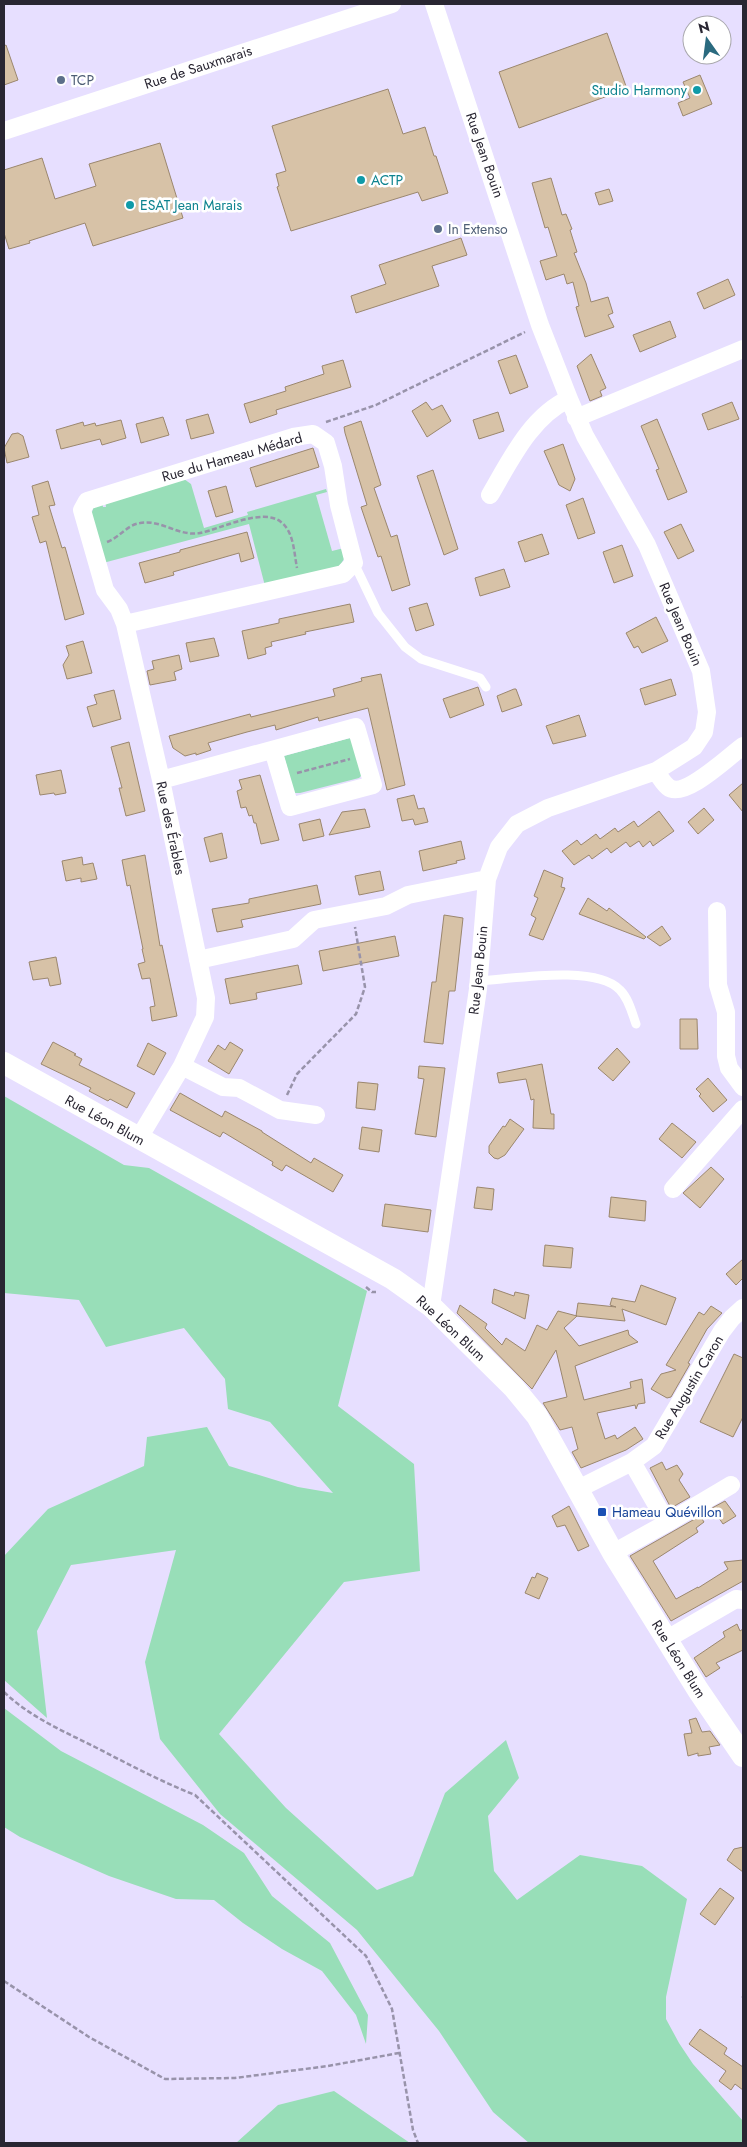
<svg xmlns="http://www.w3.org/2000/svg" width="747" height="2147" font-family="Jost,sans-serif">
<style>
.green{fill:#98deb8}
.building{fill:#d7c2a7;stroke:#9b876e}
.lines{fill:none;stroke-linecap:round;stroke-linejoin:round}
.path{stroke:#9893aa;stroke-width:2.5;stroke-dasharray:5 2.5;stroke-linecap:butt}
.service{stroke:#fff;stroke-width:9}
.minor{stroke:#fff;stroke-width:18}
.tertiary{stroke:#fff;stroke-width:22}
.service-dot{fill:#5c6f8a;stroke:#fff;stroke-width:2}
.culture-dot{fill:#0f9aa8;stroke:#fff;stroke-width:2}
.transit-dot{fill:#1a4fb4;stroke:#fff;stroke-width:2}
.labels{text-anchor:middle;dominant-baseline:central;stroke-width:5;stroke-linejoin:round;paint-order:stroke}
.street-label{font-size:14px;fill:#292632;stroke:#fff}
.service-label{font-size:14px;fill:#4e5e75;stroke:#fff;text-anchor:start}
.culture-label{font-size:14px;fill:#0d838f;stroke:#fff;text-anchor:start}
.transit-label{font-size:14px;fill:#164399;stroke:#fff;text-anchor:start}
</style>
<rect width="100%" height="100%" fill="#e7dfff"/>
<path class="green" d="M184,479L191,484L204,528L248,515L247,512L326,489L327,492L316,495L332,551L344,548V559L339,567L265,586L249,524L103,563L90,518L94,506L102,501L103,507H106L105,500Z
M350,738L353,739L363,774L359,778L300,793H294L284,756Z
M4,1096L124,1165L149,1168L367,1291L338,1406L414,1464L420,1571L344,1582L219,1734L286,1808L377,1890L413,1876L445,1793L506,1740L519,1778L488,1816L494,1871L517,1900L580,1855L642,1866L687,1899L666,1997V2019L679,2043L693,2064L743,2121V2143H529L493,2112L439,2031L357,1930L220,1814L160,1739L145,1662L176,1550L71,1565L37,1631L47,1718L4,1680V1556L48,1509L144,1466L147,1437L207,1427L229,1466L298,1487L333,1493L270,1422L228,1409L225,1379L184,1328L106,1347L79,1300L4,1293Z
M4,1708L61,1751L203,1825L244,1853L272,1896L330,1943L368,2015L366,2044L356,2015L322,1971L282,1949L243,1923L214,1900L176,1899L109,1876L20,1837L4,1827Z
M334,2091L410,2143H236L278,2105Z"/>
<path class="building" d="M607,33L627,89L519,128L499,72Z
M6,45L18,80L4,85V46Z
M700,75L712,104L683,116L678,103L690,98L683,82Z
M388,89L403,134L425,127L434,156H436L448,193L422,201L418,192L291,231L277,187L279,186L276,174L286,171L272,126Z
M160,143L183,218L93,246L85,223L29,241L30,243L9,249L4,233V170L42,158L55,199L96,186L89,164Z
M551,178L562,215L566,214L572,229L570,230L577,252L574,253L586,283L591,302L608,297L613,313L608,315L614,327L585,337L576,307L579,306L573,282L567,284L564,274L546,280L540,261L557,256L548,227L545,228L532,183Z
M609,189L613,201L599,205L595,193Z
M461,238L467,255L432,266L439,286L356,313L351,296L386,284L379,265Z
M728,279L735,295L704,309L697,293Z
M670,321L676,337L640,352L633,335Z
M591,354L606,388L600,391L602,396L590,401L577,366Z
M516,355L528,387L510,394L498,361Z
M343,360L351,387L276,410L277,414L250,423L244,404L286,391L285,387L324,374L322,366Z
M426,402L432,410L442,405L451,421L427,437L412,411Z
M732,402L739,419L708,430L702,414Z
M498,412L504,431L479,439L473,420Z
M208,414L214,433L191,439L186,420Z
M163,417L169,435L141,443L136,424Z
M657,419L687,492L668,500L656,470L659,469L641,426Z
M121,420L126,438L102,445L100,439L61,449L56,430L83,422L84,426L95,423L96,426Z
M361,421L381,485L374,488L391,537L397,535L410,585L392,591L381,556L378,557L361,507L367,505L345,433L344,427Z
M18,433L23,436L29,457L7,463L4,448L12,434Z
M563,444L575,479L570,491L559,485L544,451Z
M313,448L319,467L256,487L250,468Z
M433,470L458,549L444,555L417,476Z
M48,481L55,505L49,506L62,548L65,547L84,614L65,620L46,541L40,543L32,517L39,515L32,486Z
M226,486L233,512L216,517L208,491Z
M583,498L595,533L578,539L566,505Z
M681,524L694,551L678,559L664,532Z
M247,532L254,558L241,562L239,553L173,572L174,575L145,583L139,563L180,552V550Z
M542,534L549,554L525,562L518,542Z
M622,545L633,576L614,583L603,552Z
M504,569L510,587L480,596L475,578Z
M427,603L434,625L416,631L409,608Z
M350,604L354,622L305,632L306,634L271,642L272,646L265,648L266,654L248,659L242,631L279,623V619Z
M656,617L668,641L642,653L638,646L634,648L626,633Z
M214,638L219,656L190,662L186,643Z
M83,641L92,673L67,679L63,665L69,655L66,646Z
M179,655L182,669L174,672L176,680L150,685L147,671L154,669L152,661Z
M381,674L405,785L387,790L368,708L319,721L318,717L276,730L275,725L247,732L208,743L211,750L196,755V753L185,756L173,748L169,736L250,714L251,717L335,696L333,689L362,681L361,678Z
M671,679L676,695L645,705L640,689Z
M478,687L484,705L450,718L443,699Z
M514,689H516L522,705L502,712L497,696Z
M114,690L121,719L93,727L87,707L97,704L94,695Z
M579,715L586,736L553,744L546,726Z
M129,742L145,811L126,816L119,788H122L111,747Z
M61,770L66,793L55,795L54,793L40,795L36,775Z
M260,775L279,840L261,844L256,823H254L252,815L249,816L246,807L241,808L237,791L242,789L239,780Z
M743,783V812L729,795Z
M414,795L418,809L424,808L428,822L415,825L413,819L402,821L397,799Z
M704,808L714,820L698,834L688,822Z
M365,809L370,827L329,835L342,812Z
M659,811L674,831L653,846L650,841L643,847L639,841L630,847L626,842L611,853L607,848L592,859L589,855L574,865L562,851L577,840L581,845L596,834L600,839L615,828L618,832L634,821L638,827Z
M320,819L324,836L303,841L299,824Z
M222,833L227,858L210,862L204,838Z
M461,841L465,859L456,861L457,863L423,871L419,851Z
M145,855L160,946L162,945L177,1016L152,1021L150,1007L155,1006L150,978L142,979L138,964L145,962L142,949H143L130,885L127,886L122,860Z
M82,857L83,865L93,863L97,879L81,882V878L66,881L62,861Z
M544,870L563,878L561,887L565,888L543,940L529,935L536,918L531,915L538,898L534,896Z
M380,871L384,890L359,895L355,876Z
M317,885L321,904L241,920L243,927L217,932L212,909L249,903V899Z
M588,898L607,911L609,908L646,937L644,939L579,914Z
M444,915L463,918L455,991H449L443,1044L424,1042L432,982H436Z
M662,926L671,939L660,946L647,937Z
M395,936L399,956L323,971L319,951Z
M56,957L61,984L50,986L48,978L33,980L29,962Z
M298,965L302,984L256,993L257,999L230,1004L225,979Z
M680,1019H697L698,1049H680Z
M53,1042L76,1054L74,1055L82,1059L79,1065L135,1093L127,1108L110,1099L108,1101L89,1091L91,1088L41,1064Z
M230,1042L243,1050L229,1074L208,1061L218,1045L225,1050Z
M148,1043L166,1053L154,1075L137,1066Z
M617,1048L630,1062L613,1081L598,1068Z
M542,1064L551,1114H554V1129L533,1128L534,1099L531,1100L526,1079L499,1083L497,1073Z
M419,1066L445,1068L436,1137L415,1134L424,1079L418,1078Z
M708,1078L727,1100L713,1112L699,1096L701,1094L696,1089Z
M358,1082L378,1084L375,1110L356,1108Z
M180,1093L222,1117L225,1111L262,1131V1132L311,1163L314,1158L343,1175L333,1192L286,1165L282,1171L272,1165L273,1162L223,1132L220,1137L170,1110Z
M510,1119L524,1129L505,1155L498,1159L494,1158L489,1153V1146L503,1126L505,1127Z
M672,1123L696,1142L682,1158L659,1139Z
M362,1127L382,1130L379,1152L359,1149Z
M711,1167L724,1179L700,1208L683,1193Z
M477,1187L494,1189L492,1210L474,1208Z
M611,1197L646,1201L645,1221L609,1217Z
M385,1204L431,1210L428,1232L382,1226Z
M545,1245L573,1248L571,1268L543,1266Z
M743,1259V1278L736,1285L726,1274Z
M641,1285L676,1298L666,1325L622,1309L625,1321L576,1316L578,1303L616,1307L610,1305L612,1298L635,1302Z
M494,1289L514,1296L515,1292L529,1295L525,1319L492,1303Z
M460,1305L487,1324L485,1328L502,1345L506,1338L525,1351L537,1325L547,1330L558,1311L577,1316L564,1328L579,1346L628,1330L629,1335L638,1342L575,1366L584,1400L631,1388L630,1382L642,1379L645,1403L638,1404L636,1409L635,1405L597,1413L605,1439L615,1435L617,1439L635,1427L643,1439L626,1450L581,1468L572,1452L578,1449L572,1427L560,1430L543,1403L567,1397L556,1350L532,1389L457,1313Z
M711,1306L722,1313L707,1329L688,1363L690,1364L671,1397L667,1398L651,1389L661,1374L676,1370L666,1365L699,1312L704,1315Z
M734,1354L743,1358V1417L733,1437L700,1422Z
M662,1462L666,1470L677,1465L683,1474L679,1480L690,1497L671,1508L650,1468Z
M725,1501L736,1516L723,1524L712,1508Z
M569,1506L589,1546L578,1551L565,1525L557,1527L552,1516Z
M700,1516L704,1522L696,1528L698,1532L653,1561L676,1599L698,1587V1588L728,1569L724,1562L743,1560V1581L671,1621L630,1556Z
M537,1573L548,1578L539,1599L525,1593L532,1577L535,1578Z
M737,1624L740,1631L743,1629V1650L716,1663L720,1668L706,1677L694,1658L725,1637L723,1632Z
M696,1718L702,1732L710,1731L720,1745L709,1747L711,1754L698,1756V1753L688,1756L684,1734L692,1733L689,1720Z
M743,1847V1872L727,1860L734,1849Z
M720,1888L734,1898L715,1925L700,1914Z
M700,2029L727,2048L724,2054L743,2067V2090L735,2084L731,2090L719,2081L726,2071L689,2044Z"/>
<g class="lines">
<path class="path" d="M326,422L376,405L525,332
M107,542C120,537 127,525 140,523C161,519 179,537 200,533C221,529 262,507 281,522C294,532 294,553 297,568
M297,773L350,759
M287,1095L297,1074L356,1014L365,987L355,927
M366,1287L372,1292H376
M4,1692C30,1717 63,1731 95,1747C128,1764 160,1781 195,1795L366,1956L392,2009L413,2130L418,2143
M4,1981L89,2037L165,2079L235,2078L328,2066L399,2053
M743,1996V1998"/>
<path class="service" d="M354,563L378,613L405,647L421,659L480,678L486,687
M479,981C512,979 596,964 620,990C629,999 632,1013 636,1024"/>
<path class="minor" d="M4,131L392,4
M576,418L743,349
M490,495C510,461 531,416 569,399
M125,624L343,574L354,563L339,505L333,466L326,443L313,434L293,437L87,501L82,510L105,590L119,609L125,624L161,780L206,998L205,1017L182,1066L139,1138
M656,771C659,776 663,783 668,787C684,800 729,756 743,746
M161,780L356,727L373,785L290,807L273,750
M717,911L718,985L726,1012V1056L729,1068L743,1087
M198,960L293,939L314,920L386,906L408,895L487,879
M182,1066L223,1087L239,1088L280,1110L316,1115
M673,1189L743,1109
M431,1306L478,989L487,879L499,847L517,824L548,808L656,771L694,747L704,732L707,712L701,671L647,545L585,436L569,399L540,325L434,4
M578,1489L632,1462L654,1446L722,1331L732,1318L743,1308
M667,1523L731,1485
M613,1553L667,1523L632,1462
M667,1639L736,1599L743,1600"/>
<path class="tertiary" d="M4,1063L393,1279L431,1306L514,1388L537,1416L613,1553L698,1690L743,1756"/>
</g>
<g class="service-dot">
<circle cx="61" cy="80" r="5"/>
<circle cx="438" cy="229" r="5"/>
</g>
<g class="culture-dot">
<circle cx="697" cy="90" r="5"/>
<circle cx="361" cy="180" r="5"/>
<circle cx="130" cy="205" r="5"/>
</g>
<rect class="transit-dot" x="597" y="1507" width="10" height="10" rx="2.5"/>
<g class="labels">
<g class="street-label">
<text transform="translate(198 67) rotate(-18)">Rue de Sauxmarais</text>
<text transform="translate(485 155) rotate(71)">Rue Jean Bouin</text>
<text transform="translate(232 457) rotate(-16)">Rue du Hameau Médard</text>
<text transform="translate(681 624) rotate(67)">Rue Jean Bouin</text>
<text transform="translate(171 828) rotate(78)">Rue des Érables</text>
<text transform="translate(478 970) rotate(-84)">Rue Jean Bouin</text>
<text transform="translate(105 1120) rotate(29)">Rue Léon Blum</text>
<text transform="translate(451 1328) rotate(43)">Rue Léon Blum</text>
<text transform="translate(689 1387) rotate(-59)">Rue Augustin Caron</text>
<text transform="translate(679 1659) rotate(58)">Rue Léon Blum</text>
</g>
<g class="service-label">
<text x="71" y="80">TCP</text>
<text x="448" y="229">In Extenso</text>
</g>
<g class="culture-label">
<text x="687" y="90" text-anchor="end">Studio Harmony</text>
<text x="371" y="180">ACTP</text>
<text x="140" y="205">ESAT Jean Marais</text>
</g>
<g class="transit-label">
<text x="612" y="1512">Hameau Quévillon</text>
</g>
</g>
<rect width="747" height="2147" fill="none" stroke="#292632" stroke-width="10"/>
<g transform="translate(707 40) rotate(346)"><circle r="24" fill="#ffffff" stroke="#a9a8ad"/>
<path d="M0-4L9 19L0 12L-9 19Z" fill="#2a6a7f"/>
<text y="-8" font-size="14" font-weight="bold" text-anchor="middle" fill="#292632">N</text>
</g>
</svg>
